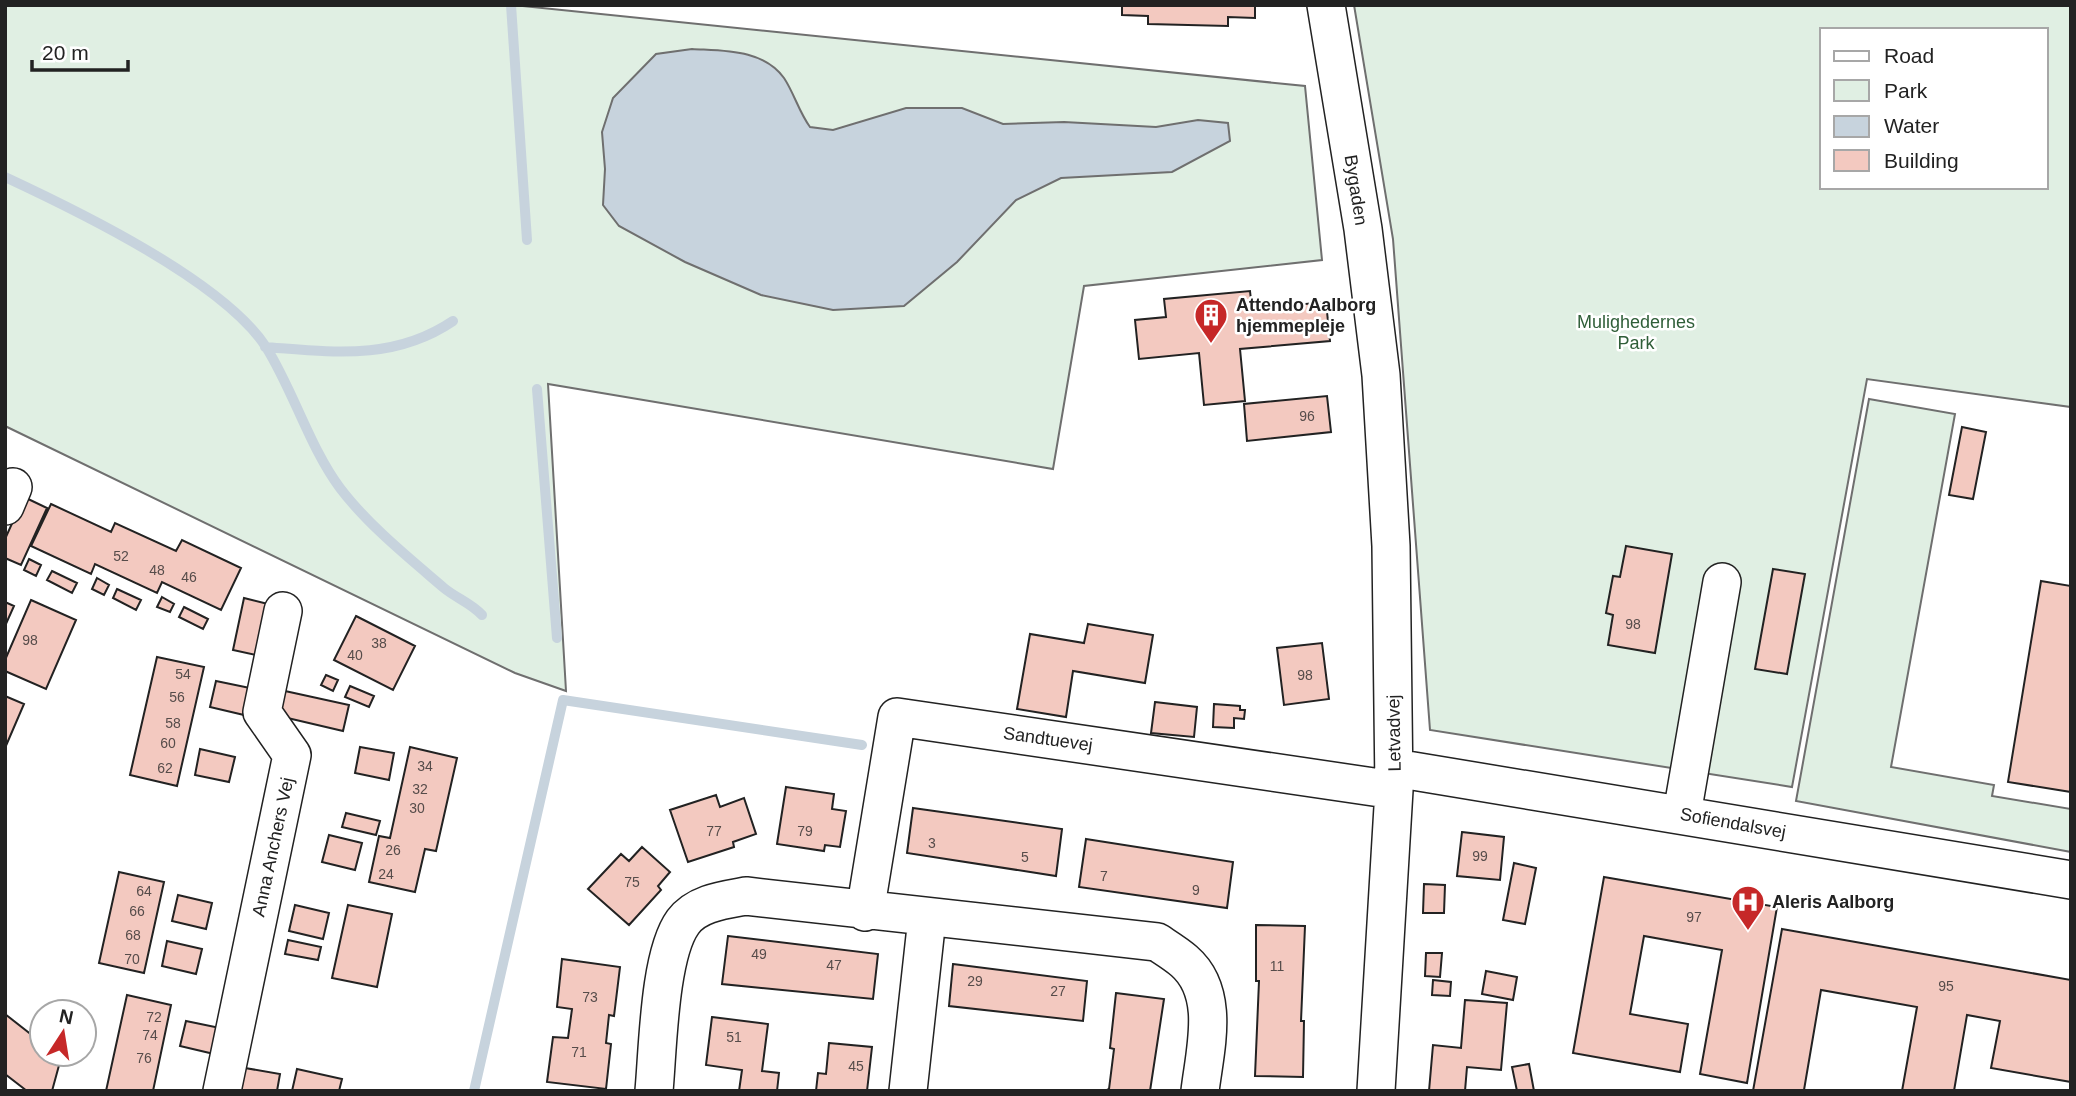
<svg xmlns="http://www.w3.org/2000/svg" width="2076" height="1096" font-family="Helvetica,sans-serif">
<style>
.green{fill:#e0efe3;stroke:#6f6f6f;stroke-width:2;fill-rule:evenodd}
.water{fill:#c7d3dd;stroke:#6f6f6f;stroke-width:2}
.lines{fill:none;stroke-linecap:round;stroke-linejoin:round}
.stream{stroke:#c7d3dd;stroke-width:10}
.building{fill:#f3c9c0;stroke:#222;stroke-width:2}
.minor-casing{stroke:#222;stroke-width:40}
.minor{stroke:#fff;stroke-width:37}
.labels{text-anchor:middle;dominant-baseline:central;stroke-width:5;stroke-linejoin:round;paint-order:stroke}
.number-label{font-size:14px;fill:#564c4a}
.street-label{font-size:18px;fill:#222;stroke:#fff}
.poi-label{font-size:18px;font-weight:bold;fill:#222;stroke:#fff;text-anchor:start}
.park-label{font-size:18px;fill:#2f5e38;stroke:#fff}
</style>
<rect width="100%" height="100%" fill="#fff"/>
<path class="green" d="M5,5H513L1305,86L1322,260L1084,286L1053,469L548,384L566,691L515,673L5,426Z
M1354,5H2071V407L1867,379L1792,787L1430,730L1393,239ZM1822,30H2046V187H1822Z
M1869,399L1955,414L1891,767L1994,785L1992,796L2071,809V852L1796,801Z"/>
<path class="water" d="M692,49C724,51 763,49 784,78C794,93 799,112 810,127L833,130L906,108H962L1003,124L1064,122L1156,127L1198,120L1228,123L1230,141L1172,172L1061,178L1016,200L957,262L904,306L833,310L761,295L685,262L619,226L603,205L605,169L602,132L613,98L656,54Z"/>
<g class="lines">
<path class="stream" d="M511,5L527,240
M5,177C78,211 223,281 266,347C293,390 310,448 340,488C368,525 409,558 444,588C456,598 471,603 482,615
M265,347C332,352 394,361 453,321
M537,389L557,638
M474,1091L563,700L862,745"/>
</g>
<path class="building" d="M1122,5H1255V18L1228,17V26L1148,24V16L1122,15Z
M1250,291L1252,309L1326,302L1330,341L1240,349L1245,401L1204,405L1199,353L1139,359L1135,320L1166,317L1164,299Z
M1327,396L1331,432L1247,441L1244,404Z
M1962,427L1986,432L1973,499L1949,495Z
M24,497L47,508L21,565L5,558V539Z
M51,504L111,532L115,523L176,551L182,540L241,568L221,610L162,582L157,593L95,564L91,574L31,546Z
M1626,546L1672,554L1655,653L1608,645L1613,615L1606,613L1613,576L1620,577Z
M29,559L41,565L36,576L24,570Z
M1773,569L1805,574L1787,674L1755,669Z
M52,571L77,583L72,593L47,580Z
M97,578L109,585L104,595L92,589Z
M2041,581L2071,586V792L2008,782Z
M117,589L141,600L136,610L113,598Z
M162,597L174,604L170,612L157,607Z
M244,598L268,604L256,655L233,650Z
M31,600L76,620L46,689L5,671V660Z
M5,602L14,606L5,626Z
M184,607L208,619L203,629L179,617Z
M356,616L415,646L393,690L334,660Z
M1088,624L1153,635L1145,683L1073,671L1066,717L1017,709L1030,634L1084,643Z
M1322,643L1329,699L1284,705L1277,648Z
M157,657L204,667L177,786L130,775Z
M326,675L338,680L333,691L321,685Z
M216,681L250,688L244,715L210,707Z
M350,686L374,696L369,707L345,697Z
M285,691L349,705L343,731L279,716Z
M5,696L24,704L5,748Z
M1155,702L1197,707L1194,737L1151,733Z
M1214,704L1240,706V710H1245L1244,719L1234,718V728L1213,727Z
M360,747L394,753L389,780L355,773Z
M410,747L457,758L436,851L425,849L415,892L369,882L379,836L390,838Z
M200,749L235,757L229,782L195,775Z
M786,787L834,794L832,809L846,811L840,847L825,845L824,851L777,844Z
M716,795L720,807L744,798L756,834L733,842L734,847L688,862L670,810Z
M913,808L1062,829L1056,876L907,853Z
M346,813L380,821L376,835L342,827Z
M1462,832L1504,837L1500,880L1457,876Z
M329,835L362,843L355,870L322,862Z
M1086,839L1233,862L1227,908L1079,887Z
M642,847L670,872L658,886L661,890L629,925L588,889L621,854L629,861Z
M1514,863L1536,868L1525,924L1503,920Z
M119,872L164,882L144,973L99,963Z
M1604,877L1777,907L1747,1083L1700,1074L1722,950L1644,936L1630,1014L1688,1024L1680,1072L1573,1053Z
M1424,884L1445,885L1444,913H1423Z
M178,895L212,903L206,929L172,921Z
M295,905L329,913L323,939L289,931Z
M348,905L392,914L377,987L332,978Z
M1256,925L1305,926L1301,1021H1304L1303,1077L1255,1076L1259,981H1256Z
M1782,929L2071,980V1082L1991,1068L2000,1021L1967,1015L1954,1091H1902L1917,1007L1821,990L1804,1090L1809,1091H1753Z
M728,936L878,954L873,999L722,984Z
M288,940L321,947L318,960L285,954Z
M167,941L202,949L196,974L162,966Z
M1426,953H1442L1440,977L1425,976Z
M562,959L620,967L614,1016L609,1015L606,1043L611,1044L606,1089L547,1082L553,1037L568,1038L572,1009L557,1007Z
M953,964L1087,981L1083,1021L949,1006Z
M1486,971L1517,977L1513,1000L1482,994Z
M1433,980L1451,982L1450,996L1432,995Z
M1116,993L1164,999L1150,1091H1105L1109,1089L1114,1049L1110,1048Z
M127,995L171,1005L153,1091H106Z
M1465,1000L1507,1003L1501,1070L1467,1067L1465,1091H1429L1433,1045L1461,1048Z
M5,1014L42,1043V1054H57L61,1058L52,1091H27L5,1074Z
M712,1017L768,1024L762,1071L779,1073L777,1091H739L742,1070L706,1065Z
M186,1021L220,1028L214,1054L180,1046Z
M829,1043L872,1047L867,1091H816L818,1073L826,1074Z
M1529,1064L1534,1091H1517L1512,1067Z
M245,1068L280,1074L277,1091H241Z
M297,1069L342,1079L339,1091H292Z"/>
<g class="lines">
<defs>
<path id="minor" d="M1326,5L1363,229L1381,375L1391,546L1394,790L1376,1091
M5,506L13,487
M1395,768L2071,880
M1682,814L1722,582
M865,912L897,717L1394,790
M222,1091L292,755L262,712L283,611
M654,1091C658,1048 659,955 683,922C697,903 724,900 746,896L1157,942C1166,948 1176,954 1184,961C1221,993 1205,1049 1200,1091
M908,1091L927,918"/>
</defs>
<use href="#minor" class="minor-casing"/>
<use href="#minor" class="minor"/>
</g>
<defs>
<symbol id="building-pin" viewBox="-11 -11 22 30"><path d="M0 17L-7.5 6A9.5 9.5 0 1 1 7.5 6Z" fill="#c62828" stroke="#fff"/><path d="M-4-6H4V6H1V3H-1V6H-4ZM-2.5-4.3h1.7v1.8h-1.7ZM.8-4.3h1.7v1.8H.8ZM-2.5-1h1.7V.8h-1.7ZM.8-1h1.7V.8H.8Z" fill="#fff"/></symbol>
<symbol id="hospital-pin" viewBox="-11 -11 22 30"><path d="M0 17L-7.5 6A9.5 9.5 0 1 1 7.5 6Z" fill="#c62828" stroke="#fff"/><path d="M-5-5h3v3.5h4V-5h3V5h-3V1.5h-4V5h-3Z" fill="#fff"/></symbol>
</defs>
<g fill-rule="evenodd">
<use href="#building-pin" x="1192" y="296" width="38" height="52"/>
<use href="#hospital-pin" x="1729" y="883" width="38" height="52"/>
</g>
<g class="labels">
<g class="number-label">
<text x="1307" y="416">96</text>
<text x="121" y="556">52</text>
<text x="157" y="570">48</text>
<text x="189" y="577">46</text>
<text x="1633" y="624">98</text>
<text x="30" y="640">98</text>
<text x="379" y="643">38</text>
<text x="355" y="655">40</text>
<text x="183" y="674">54</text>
<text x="1305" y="675">98</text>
<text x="177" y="697">56</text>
<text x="173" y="723">58</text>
<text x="168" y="743">60</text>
<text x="425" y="766">34</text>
<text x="165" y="768">62</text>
<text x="420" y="789">32</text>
<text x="417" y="808">30</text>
<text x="714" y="831">77</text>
<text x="805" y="831">79</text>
<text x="932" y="843">3</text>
<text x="393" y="850">26</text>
<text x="1480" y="856">99</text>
<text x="1025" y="857">5</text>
<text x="386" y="874">24</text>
<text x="1104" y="876">7</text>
<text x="632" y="882">75</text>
<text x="1196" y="890">9</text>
<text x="144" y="891">64</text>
<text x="137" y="911">66</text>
<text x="1694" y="917">97</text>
<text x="133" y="935">68</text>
<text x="759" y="954">49</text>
<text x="132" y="959">70</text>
<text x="834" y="965">47</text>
<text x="1277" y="966">11</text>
<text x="975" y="981">29</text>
<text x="1946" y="986">95</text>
<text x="1058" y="991">27</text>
<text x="590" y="997">73</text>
<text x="154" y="1017">72</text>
<text x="150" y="1035">74</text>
<text x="734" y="1037">51</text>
<text x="579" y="1052">71</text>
<text x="144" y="1058">76</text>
<text x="856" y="1066">45</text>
</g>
<g class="street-label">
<text transform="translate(1356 190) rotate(81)">Bygaden</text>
<text transform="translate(1394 733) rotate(-91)">Letvadvej</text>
<text transform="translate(1048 739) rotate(8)">Sandtuevej</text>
<text transform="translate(1733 823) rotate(10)">Sofiendalsvej</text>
<text transform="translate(273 847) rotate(-78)">Anna Anchers Vej</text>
</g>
<g class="poi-label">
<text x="1236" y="305">Attendo Aalborg<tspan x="1236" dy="21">hjemmepleje</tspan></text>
<text x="1772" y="902">Aleris Aalborg</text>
</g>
<g class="park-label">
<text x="1636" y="322">Mulighedernes<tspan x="1636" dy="21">Park</tspan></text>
</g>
</g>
<rect width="2076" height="1096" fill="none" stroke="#222222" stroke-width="14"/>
<rect x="1820" y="28" width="228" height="161" fill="#ffffff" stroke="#a7a7a7" stroke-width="2"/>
<rect x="1834" y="51" width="35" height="10" fill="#ffffff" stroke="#a7a7a7" stroke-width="2"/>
<text x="1884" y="63" font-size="21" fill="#222222">Road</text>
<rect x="1834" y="80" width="35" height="21" fill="#e0efe3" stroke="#a7a7a7" stroke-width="2"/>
<text x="1884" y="98" font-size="21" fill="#222222">Park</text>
<rect x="1834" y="116" width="35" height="21" fill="#c7d3dd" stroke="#a7a7a7" stroke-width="2"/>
<text x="1884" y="133" font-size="21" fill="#222222">Water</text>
<rect x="1834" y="150" width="35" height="21" fill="#f3c9c0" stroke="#a7a7a7" stroke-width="2"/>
<text x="1884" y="168" font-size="21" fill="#222222">Building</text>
<g transform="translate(63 1033) rotate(12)"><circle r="33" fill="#ffffff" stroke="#a7a7a7" stroke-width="2"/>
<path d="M0-5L12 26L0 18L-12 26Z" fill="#c62828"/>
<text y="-10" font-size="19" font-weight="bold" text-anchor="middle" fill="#222222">N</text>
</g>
<path d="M32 60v10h96v-10" fill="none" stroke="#222222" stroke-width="3.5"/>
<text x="42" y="60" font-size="21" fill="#222222" stroke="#ffffff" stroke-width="5" paint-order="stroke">20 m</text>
</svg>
